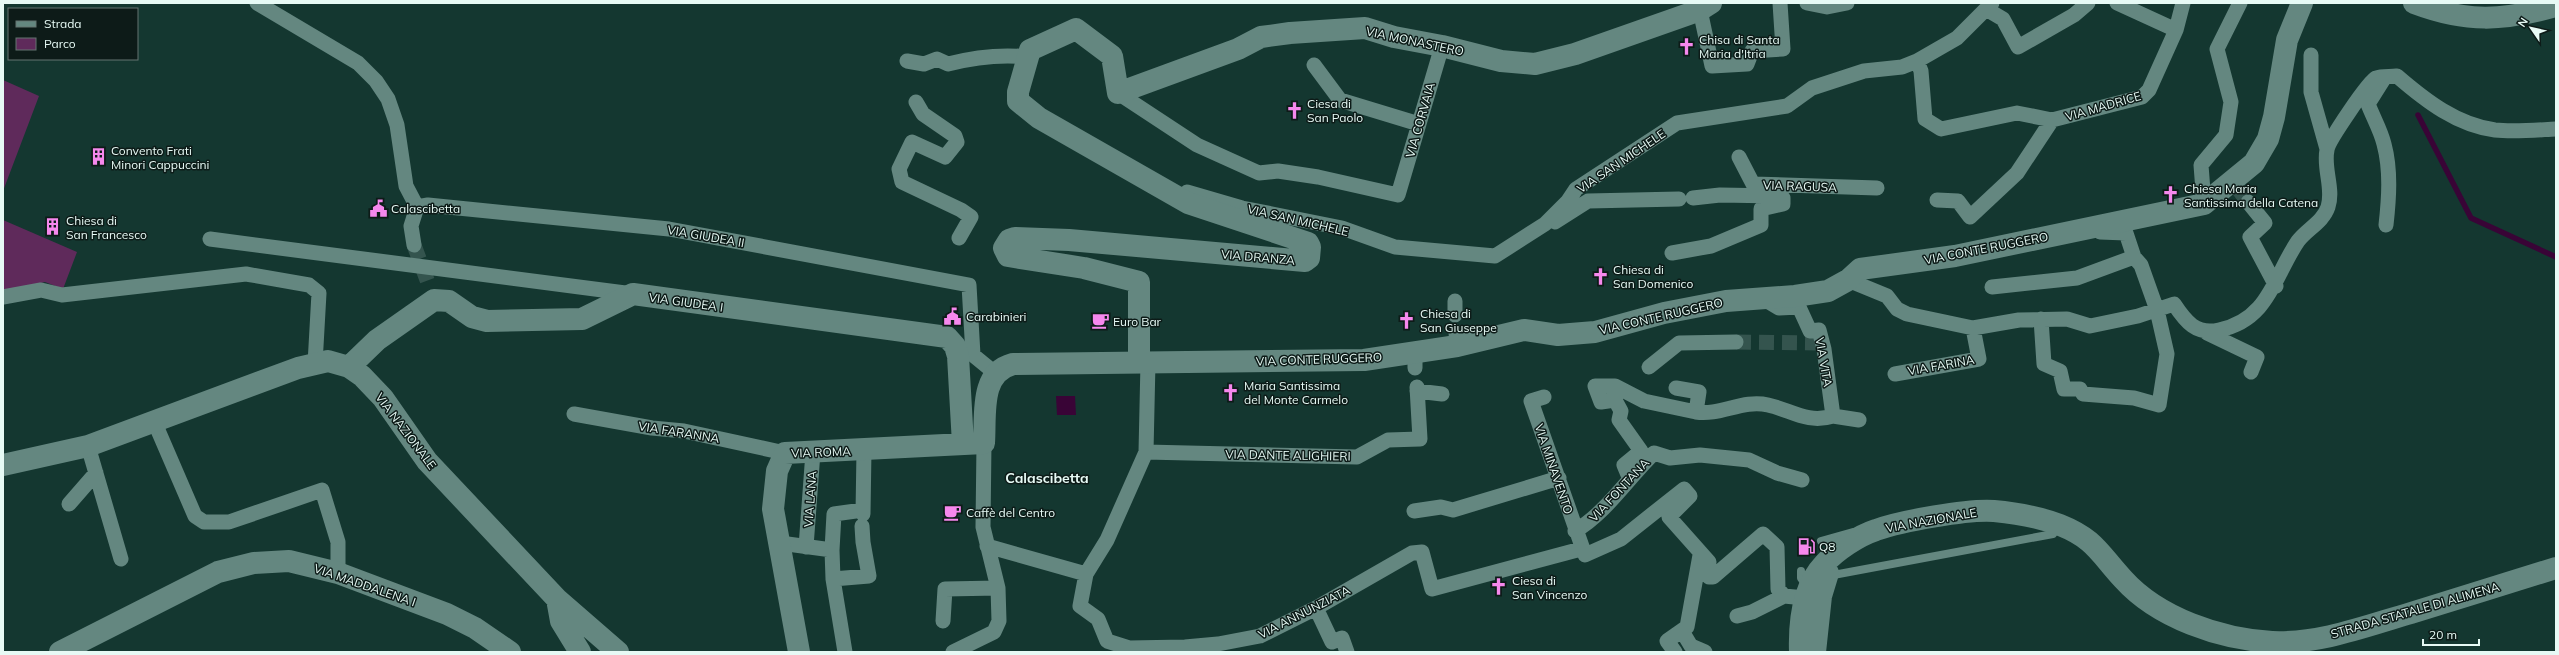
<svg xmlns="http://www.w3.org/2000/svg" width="2559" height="655" font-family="Mulish,sans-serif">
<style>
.green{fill:#5f2a5b}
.water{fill:#390436}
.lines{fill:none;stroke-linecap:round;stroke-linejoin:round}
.stream{stroke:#390436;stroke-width:5.5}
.street-tunnel{stroke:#34544e;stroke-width:15;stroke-dasharray:15 8;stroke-linecap:butt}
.lane{stroke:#648780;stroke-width:8}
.street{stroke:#648780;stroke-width:15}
.secondary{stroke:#648780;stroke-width:22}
.labels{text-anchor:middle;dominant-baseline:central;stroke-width:3;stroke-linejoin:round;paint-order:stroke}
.poi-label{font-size:12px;fill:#e7faf5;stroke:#0d1b18;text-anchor:start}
.street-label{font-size:12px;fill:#e7faf5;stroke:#0d1b18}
.quarter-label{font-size:14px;font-weight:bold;fill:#e7faf5;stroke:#0d1b18}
</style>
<rect width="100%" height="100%" fill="#143730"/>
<path class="green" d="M3,80L39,96L3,191Z
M3,220L77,252L63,289L45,282L3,292Z"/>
<path class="water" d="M1056,396H1075L1076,415H1057Z"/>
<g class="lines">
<path class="stream" d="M2418,115L2471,218L2556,257"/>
<path class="street-tunnel" d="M2236,186L2248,202
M414,245L430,288
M1736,342L1816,343"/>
<path class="lane" d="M1821,541L1853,532
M1801,571V578L1807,586
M1828,576L2053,534L2059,525"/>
<path class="street" d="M257,3L358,63L376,81L388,99L397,125L406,186L417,207
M1807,3L1827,7L1847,3
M1986,9L2003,19L2018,47L2074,15L2088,3
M1700,10L1712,66L1747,64L1752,51L1783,49L1780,3
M2176,30L2183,3
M2311,55V92L2327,149
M907,61L924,64L937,59L948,64C975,57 1000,54 1028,57
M1917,61L1921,71L1925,119L1941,129L2017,113L2052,120
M1314,65L1340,100L1419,124
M2385,77L2368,104C2373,117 2381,131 2384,144C2391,170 2389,198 2386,225
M1118,93L1197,145L1259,173L1278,171L1318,177L1398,195L1442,46
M916,102L923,114L955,136L957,142L945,157L912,142L899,169L902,182L961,210L971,217L959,238
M1739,157L1753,184L1877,188
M1182,198L1187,192L1242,208L1342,228L1395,247L1495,256L1545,224L1568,201L1576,189L1677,123L1787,106L1812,88L1864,71L1902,67L1917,61L1957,38L1992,3
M1937,200L1958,201L1970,217L2017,173L2052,120L2142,97L2149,90L2176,30L2117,3
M2248,202L2265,223L2250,237L2276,286
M2204,204L2201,165L2226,135L2231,102L2217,49L2240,3
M1555,222L1588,201L1679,199
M210,239L633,294
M414,245L411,226L417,207L428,205L669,229L969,285L973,355L995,373
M1672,253L1711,246L1761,225V209L1783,204V198L1777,196L1720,195L1693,198
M1848,280L1887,296L1897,309L1907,314L1973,328L2019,320L2067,319L2090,326L2138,316L2174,304C2186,322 2196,335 2219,330C2269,320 2274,276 2298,241C2307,229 2323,222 2328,207C2334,189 2323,168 2327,150C2328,141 2369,81 2376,78C2382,76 2391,77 2397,76C2426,101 2457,125 2495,130C2514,132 2536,130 2556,129
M1992,287L2077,278L2134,257
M3,297L41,290L62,295L246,274L309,285L319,293L315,364
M1455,301V315
M1769,302L1779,308L1799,307L1810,331L1819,330L1824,349L1833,416L1859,420
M2041,319L2044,364L2060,371L2064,389H2080L2083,394L2134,398L2159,405L2167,354L2157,310L2141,265L2134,257L2126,233L2100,232
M1456,332L1457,346
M2207,333L2257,357L2251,372
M1415,354V368
M1649,367L1679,343L1736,342
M1895,374L1979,359L1973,328
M1676,388L1699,392L1696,412C1720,416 1743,399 1768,405C1791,410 1807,424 1833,416
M1417,391L1442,394
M1544,397L1531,401L1585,555L1621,539L1684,489L1690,496L1669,517L1709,562L1707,572L1709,577H1713L1763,534L1777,547L1778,589L1784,596L1805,598
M574,414L652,428L684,431L785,453
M154,421L195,516L204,522H229L322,490L338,542V573
M88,446L121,559
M1146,452L1357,457L1388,440L1420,439L1417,387
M1629,477L1624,465L1641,451L1619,420L1621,411L1615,400L1601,402L1595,386H1615L1644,401L1696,412
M69,504L96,473
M1414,511L1441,507L1453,510L1559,478
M863,514L864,450
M1575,531C1606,513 1628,478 1654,453L1670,458L1700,455L1749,460L1777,473L1802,480
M780,543L832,550L834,514L863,510
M987,546L1086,574L1080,606L1098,619L1107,641L1129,648L1185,647L1218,644L1260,636L1316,608L1412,553L1422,552L1432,589L1581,549
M806,547L813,452
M832,550L833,579L869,576L863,542L862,526
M1086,574L1107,540L1146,452L1148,362
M833,579L845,652
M1316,608L1332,642L1342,638L1347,652
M1737,616L1752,612L1784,596
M943,621L945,589L998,588
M1682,631L1691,646L1705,652
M953,652L994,632L999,621L998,588L983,527L984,443
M1675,652L1667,641L1687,627L1700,555"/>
<path class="secondary" d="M2414,3C2467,23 2503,21 2556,6
M1139,362V282L1084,268L1008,256L1004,248L1009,240L1015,238L1069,240L1305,261L1309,258L1310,247L1308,243L1188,203L1039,118L1018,101V92L1030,50L1076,29L1112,56L1118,93L1238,49L1261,37L1290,33L1365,28L1394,37L1442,46L1501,61L1535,64L1575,54L1700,10L1711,3
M349,367L377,340L434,300L449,301L472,317L487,321L582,319L633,294L947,337L955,346L958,356L963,444
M3,465L88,446L298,368L328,361L349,367L362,376L383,398L427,461L557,599L618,652
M557,599L561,621L580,652
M60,652L218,572L254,563L289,561L338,573L447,614L475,628L510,652
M799,652L773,509L777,471L785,453L984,443C986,415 979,373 1013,364L1364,360L1457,346L1524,330L1558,335L1595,332L1664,313L1726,301L1795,296L1828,291L1848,280L1860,269L1955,256L2204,204L2254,163L2268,139L2274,117L2287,40L2302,3
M1800,652C1799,622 1802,587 1824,564C1837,550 1858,536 1876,530C1901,521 1968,509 1994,511C2016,513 2039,517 2060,525C2095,539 2099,553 2123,579C2158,618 2220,639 2272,642C2320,644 2366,626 2411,613C2459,598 2508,583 2556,568
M1815,652L1821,596L1828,573"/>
</g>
<defs>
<symbol id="church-bare" viewBox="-9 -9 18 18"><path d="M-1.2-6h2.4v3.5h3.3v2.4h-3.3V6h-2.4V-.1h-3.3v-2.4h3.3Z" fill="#f688ed" stroke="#0d1b18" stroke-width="2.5" paint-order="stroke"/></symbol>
<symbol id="building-bare" viewBox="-9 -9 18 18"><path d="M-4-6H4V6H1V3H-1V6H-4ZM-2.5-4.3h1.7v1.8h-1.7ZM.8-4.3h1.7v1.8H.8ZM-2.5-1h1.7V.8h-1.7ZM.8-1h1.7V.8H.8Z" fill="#f688ed" stroke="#0d1b18" stroke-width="2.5" paint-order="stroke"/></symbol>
<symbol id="civic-bare" viewBox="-9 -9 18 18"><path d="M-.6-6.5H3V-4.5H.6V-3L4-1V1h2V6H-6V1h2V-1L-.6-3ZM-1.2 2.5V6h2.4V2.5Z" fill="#f688ed" stroke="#0d1b18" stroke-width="2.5" paint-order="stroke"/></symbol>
<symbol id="cafe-bare" viewBox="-9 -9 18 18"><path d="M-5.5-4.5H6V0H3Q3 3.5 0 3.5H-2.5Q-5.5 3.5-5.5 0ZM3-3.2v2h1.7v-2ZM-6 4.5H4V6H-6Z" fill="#f688ed" stroke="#0d1b18" stroke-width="2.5" paint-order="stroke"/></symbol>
<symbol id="fuel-bare" viewBox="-9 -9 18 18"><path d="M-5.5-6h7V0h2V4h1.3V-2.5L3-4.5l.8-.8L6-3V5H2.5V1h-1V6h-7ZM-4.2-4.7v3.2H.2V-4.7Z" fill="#f688ed" stroke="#0d1b18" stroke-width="2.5" paint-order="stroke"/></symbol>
</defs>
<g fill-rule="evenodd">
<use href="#church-bare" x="1674" y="34" width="25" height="25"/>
<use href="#church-bare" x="1282" y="98" width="25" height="25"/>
<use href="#building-bare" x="86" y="144" width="25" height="25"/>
<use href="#church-bare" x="2158" y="182" width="25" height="25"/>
<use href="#civic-bare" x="366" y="196" width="25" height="25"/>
<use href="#building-bare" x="40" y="214" width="25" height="25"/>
<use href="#church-bare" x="1588" y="264" width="25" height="25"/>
<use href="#civic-bare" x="940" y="304" width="25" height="25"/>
<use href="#church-bare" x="1394" y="308" width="25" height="25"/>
<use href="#cafe-bare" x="1088" y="308" width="25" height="25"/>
<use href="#church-bare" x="1218" y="380" width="25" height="25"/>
<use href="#cafe-bare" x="940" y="500" width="25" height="25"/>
<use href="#fuel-bare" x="1794" y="534" width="25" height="25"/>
<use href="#church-bare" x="1486" y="574" width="25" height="25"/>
</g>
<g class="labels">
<g class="poi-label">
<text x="1699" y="39">Chisa di Santa<tspan x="1699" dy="14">Maria d'Itria</tspan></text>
<text x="1307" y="103">Ciesa di<tspan x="1307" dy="14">San Paolo</tspan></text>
<text x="111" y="150">Convento Frati<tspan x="111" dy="14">Minori Cappuccini</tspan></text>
<text x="2184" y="188">Chiesa Maria<tspan x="2184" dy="14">Santissima della Catena</tspan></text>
<text x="391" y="208">Calascibetta</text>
<text x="66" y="220">Chiesa di<tspan x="66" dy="14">San Francesco</tspan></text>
<text x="1613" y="269">Chiesa di<tspan x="1613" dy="14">San Domenico</tspan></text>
<text x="1420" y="313">Chiesa di<tspan x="1420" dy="14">San Giuseppe</tspan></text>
<text x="966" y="316">Carabinieri</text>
<text x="1113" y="321">Euro Bar</text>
<text x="1244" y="385">Maria Santissima<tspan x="1244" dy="14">del Monte Carmelo</tspan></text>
<text x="966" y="512">Caffè del Centro</text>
<text x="1819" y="546">Q8</text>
<text x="1512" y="580">Ciesa di<tspan x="1512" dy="14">San Vincenzo</tspan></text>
</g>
<g class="street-label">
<text transform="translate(1415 41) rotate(12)">VIA MONASTERO</text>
<text transform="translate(2103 106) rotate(-16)">VIA MADRICE</text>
<text transform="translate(1420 120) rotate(-74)">VIA CORVAIA</text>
<text transform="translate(1621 161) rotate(-34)">VIA SAN MICHELE</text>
<text transform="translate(1800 186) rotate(2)">VIA RAGUSA</text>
<text transform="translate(1298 220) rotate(13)">VIA SAN MICHELE</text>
<text transform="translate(706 236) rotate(10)">VIA GIUDEA II</text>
<text transform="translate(1986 248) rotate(-11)">VIA CONTE RUGGERO</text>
<text transform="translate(1258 257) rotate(5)">VIA DRANZA</text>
<text transform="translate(686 302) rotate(8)">VIA GIUDEA I</text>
<text transform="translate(1661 316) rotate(-13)">VIA CONTE RUGGERO</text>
<text transform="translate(1319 359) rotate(-2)">VIA CONTE RUGGERO</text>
<text transform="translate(1824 362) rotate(80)">VIA VITA</text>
<text transform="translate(1941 365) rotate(-10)">VIA FARINA</text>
<text transform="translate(406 431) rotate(53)">VIA NAZIONALE</text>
<text transform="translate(679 432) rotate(9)">VIA FARANNA</text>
<text transform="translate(821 452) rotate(-2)">VIA ROMA</text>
<text transform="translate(1288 455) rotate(1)">VIA DANTE ALIGHIERI</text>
<text transform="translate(1554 469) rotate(71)">VIA MINAVENTO</text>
<text transform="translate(1619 490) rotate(-47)">VIA FONTANA</text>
<text transform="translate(810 499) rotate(-86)">VIA LANA</text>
<text transform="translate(1931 520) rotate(-10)">VIA NAZIONALE</text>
<text transform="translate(365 585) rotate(19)">VIA MADDALENA I</text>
<text transform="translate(2415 610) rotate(-16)">STRADA STATALE DI ALIMENA</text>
<text transform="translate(1304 612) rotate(-27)">VIA ANNUNZIATA</text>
</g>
<g class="quarter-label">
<text x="1047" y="478">Calascibetta</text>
</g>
</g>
<rect width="2559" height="655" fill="none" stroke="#e7faf5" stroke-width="8"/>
<rect x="8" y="8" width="130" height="52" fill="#0d1b18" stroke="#647470"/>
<rect x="16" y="21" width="20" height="6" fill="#648780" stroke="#647470"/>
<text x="44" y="28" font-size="12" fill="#e7faf5">Strada</text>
<rect x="16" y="38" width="20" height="12" fill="#5f2a5b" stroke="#647470"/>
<text x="44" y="48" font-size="12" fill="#e7faf5">Parco</text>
<g transform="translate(2531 28) rotate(304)" stroke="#0d1b18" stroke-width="3" paint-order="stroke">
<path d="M0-3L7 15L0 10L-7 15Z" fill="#e7faf5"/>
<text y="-6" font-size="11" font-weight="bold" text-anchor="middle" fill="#e7faf5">N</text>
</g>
<path d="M2423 639v6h56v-6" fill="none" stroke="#e7faf5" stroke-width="2"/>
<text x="2429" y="639" font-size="12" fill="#e7faf5" stroke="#0d1b18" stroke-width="3" paint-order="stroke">20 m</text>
</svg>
